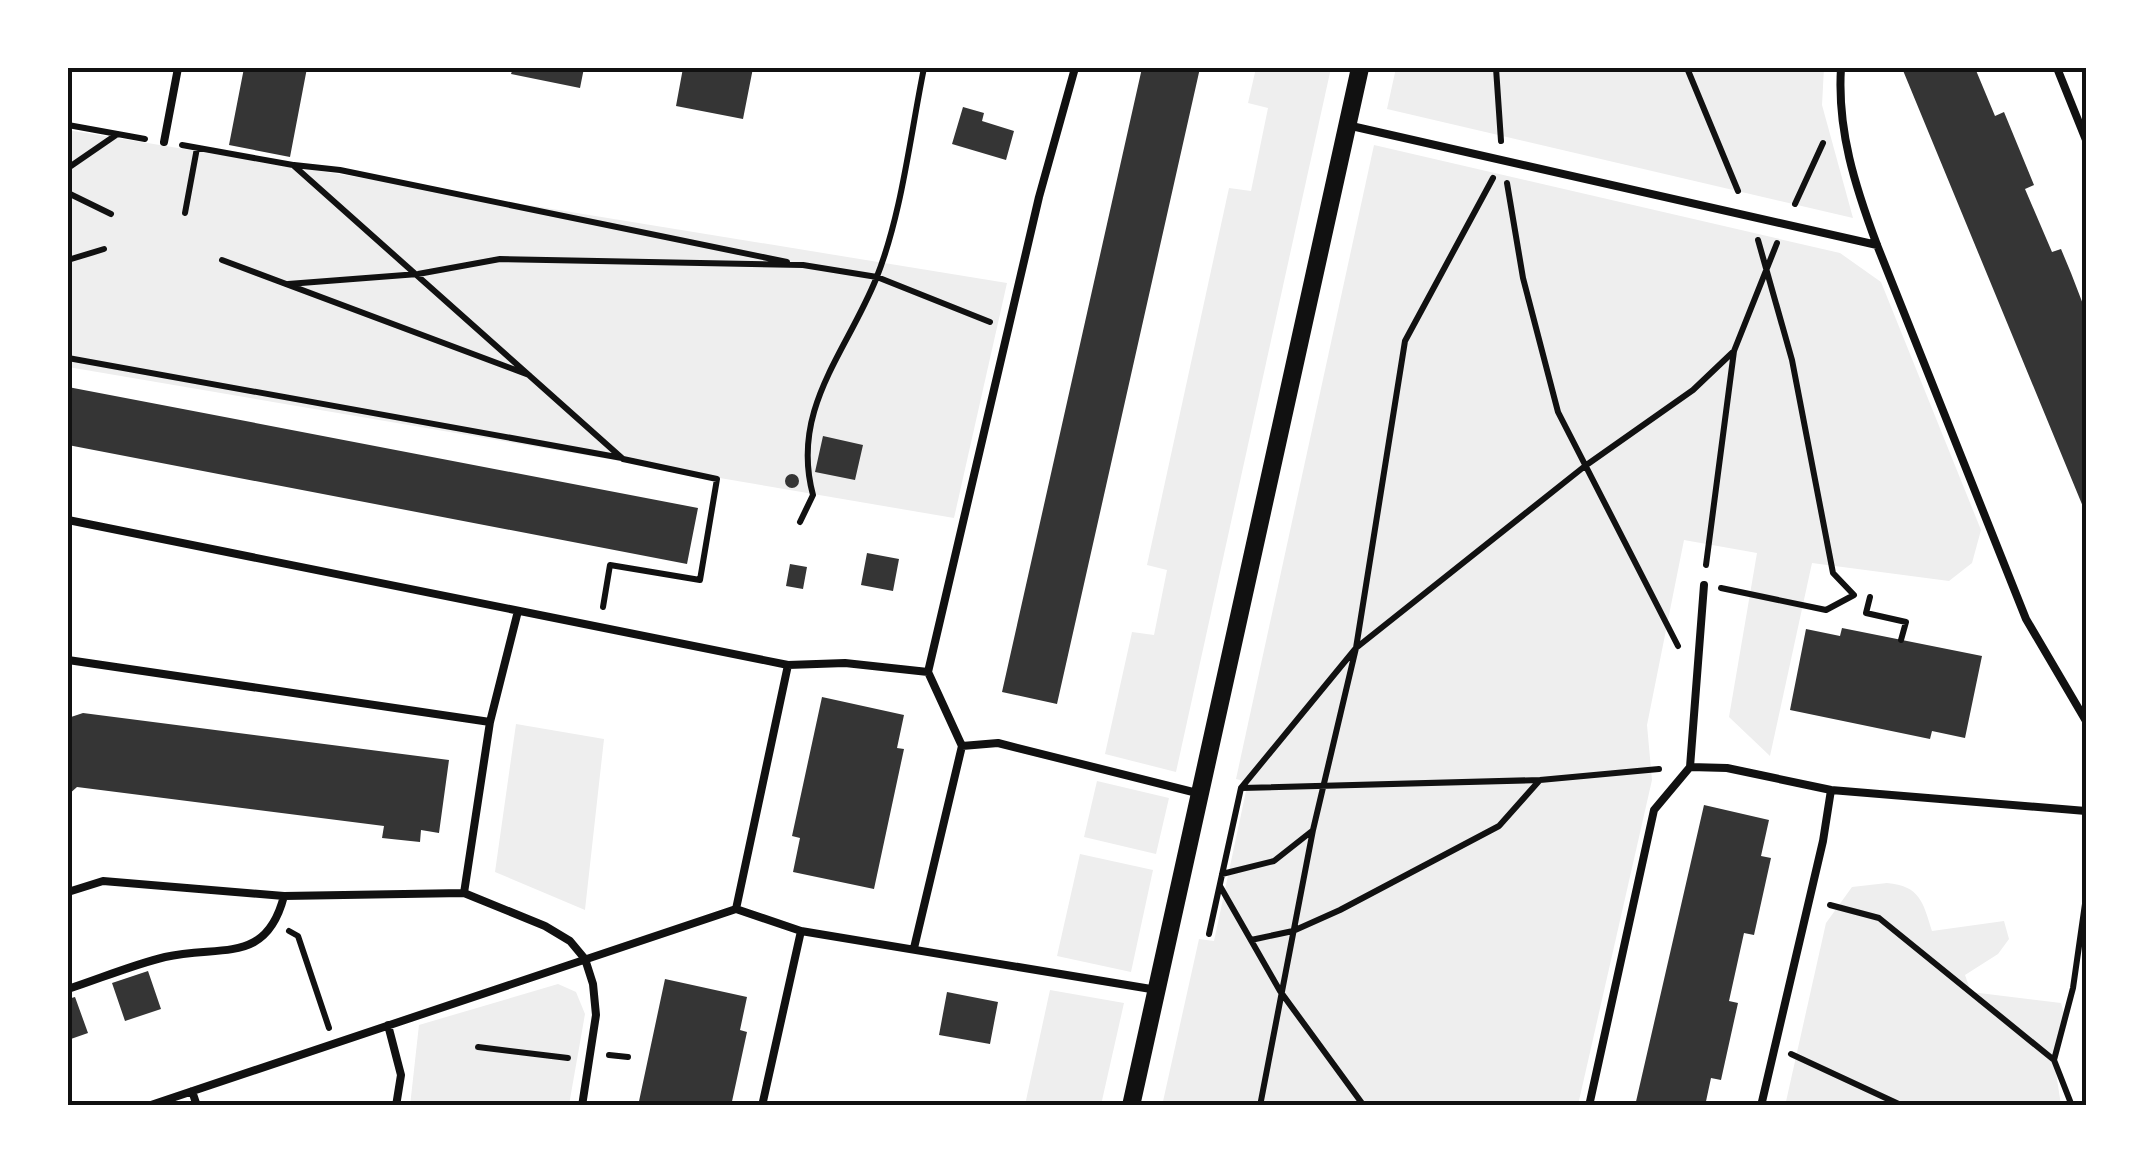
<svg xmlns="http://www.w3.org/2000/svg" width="2154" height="1173" font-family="'PT Sans',sans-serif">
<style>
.green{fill:#eee}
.building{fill:#353535}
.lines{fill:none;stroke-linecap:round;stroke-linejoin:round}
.path{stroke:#111;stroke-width:6}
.service{stroke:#111;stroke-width:8}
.tertiary{stroke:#111;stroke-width:18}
.neatline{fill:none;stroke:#111;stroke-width:4}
</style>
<rect width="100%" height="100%" fill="#fff"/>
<path class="green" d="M1256,68H1331L1176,772L1105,754L1132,632L1154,635L1167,570L1147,565L1229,188L1251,191L1268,108L1248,103Z
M1396,68H1824L1822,105L1853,218L1387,109Z
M68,130L1007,283L954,518L68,367Z
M1374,145L1840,253L1881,282L1981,530L1972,563L1949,581L1812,563L1770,756L1729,717L1757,553L1684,540L1647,725L1652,780L1578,1105L1162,1106L1199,939L1214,941L1248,782L1236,779Z
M516,724L604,739L585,910L495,872Z
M1097,781L1169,798L1156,854L1084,837Z
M1080,854L1153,870L1131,972L1057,956Z
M1887,883C1920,886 1923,902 1932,931L2004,921L2009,939L1998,954L1965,975L1971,992L2061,1003L2067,1024L2054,1060L2061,1105L1785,1106L1826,923L1852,887Z
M558,984L576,992L585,1014L569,1105L410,1106L419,1025Z
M1050,990L1124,1003L1101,1105H1025Z"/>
<path class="building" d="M244,68H307L290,157L229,145Z
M513,68H584L580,88L511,74Z
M683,68H753L743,119L676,106Z
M1142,68H1200L1057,704L1002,692Z
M1902,68H1975L1995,116L2004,112L2034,185L2025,189L2052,252L2061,249L2071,273L2086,312V323L2082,325L2086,336V514Z
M963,107L984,113L982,121L1014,131L1006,160L952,144Z
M68,387L698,508L687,564L68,445Z
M823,436L863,445L855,480L815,472Z
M785 481a7 7 0 1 1 14 0a7 7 0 1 1-14 0Z
M867,553L899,559L893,591L861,585Z
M790,564L807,567L803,589L786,586Z
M1842,628L1982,656L1965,738L1932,731L1930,739L1790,710L1806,629L1840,636Z
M822,697L904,715L897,748L904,749L874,889L793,872L800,838L792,836Z
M83,713L449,760L439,833L421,830L420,842L382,838L384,826L77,787L68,795V718Z
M1704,805L1769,820L1761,856L1771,858L1754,935L1744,933L1729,1001L1738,1003L1721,1080L1711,1078L1705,1106H1635Z
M148,971L161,1009L125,1021L112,983Z
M665,979L747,997L740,1030L747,1032L731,1106H638Z
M947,992L998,1002L990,1044L939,1035Z
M75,997L88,1033L68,1040V999Z"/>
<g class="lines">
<path class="path" d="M1496,68L1501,141
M1687,68L1738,191
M68,125L145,139
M182,145L293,165L623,459L717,479L700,580L610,565L603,607
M294,165L340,170L787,262
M68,168L116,135
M1507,183L1523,278L1558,412L1678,646
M68,193L111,214
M1795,204L1823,143
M185,213L197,148
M68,260L104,249
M222,260L529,375
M288,284L418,274L500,259L803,265L877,277L990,322
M68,358L622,458
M800,522L813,495C790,410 846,353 876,279C902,214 910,136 924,68
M1706,565L1734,351L1777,243
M1721,588L1826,610L1854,595L1833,573L1792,360L1758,240
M1870,597L1866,613L1906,622L1901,640
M1242,788L1540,780L1659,769
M1222,874L1274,861L1312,831
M1220,886L1280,991L1364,1106
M1830,905L1879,918L2054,1060
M289,931L298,936L329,1028
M1209,934L1241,788L1356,648L1585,466L1693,390L1734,351
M1251,940L1293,931L1340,910L1499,826L1539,781
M478,1047L568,1058
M1791,1054L1903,1106
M609,1055L628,1057
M1260,1106L1313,830L1356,648L1405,341L1493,178
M2072,1106L2054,1060L2073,988L2086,897"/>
<path class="service" d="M1075,68L1039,197L928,672L962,746L998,743L1197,793
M1841,68C1837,130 1855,186 1877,245L2026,619L2086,721
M2057,68L2086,140
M1347,125L1877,245
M164,142L178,68
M68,520L788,665L736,909
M68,660L490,722L464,893
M788,665L845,663L928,672
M490,722L518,611
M1690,767L1727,768L1831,790L2086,811
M68,892L103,881L284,896L464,893L545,926L570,941L585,959L593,984L596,1015L582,1106
M914,948L962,746
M68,989C99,979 132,965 165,957C220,944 266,966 284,896
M388,1025L401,1075L396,1106
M192,1091L197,1106
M148,1106L736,909L801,931L1157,990
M762,1106L801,931
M1589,1106L1654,810L1690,767L1704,585
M1761,1106L1823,841L1831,790"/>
<path class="tertiary" d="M1131,1106L1360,68"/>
</g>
<rect width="2154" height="1173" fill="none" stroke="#ffffff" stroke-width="140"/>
<rect x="70" y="70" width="2014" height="1033" class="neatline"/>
</svg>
